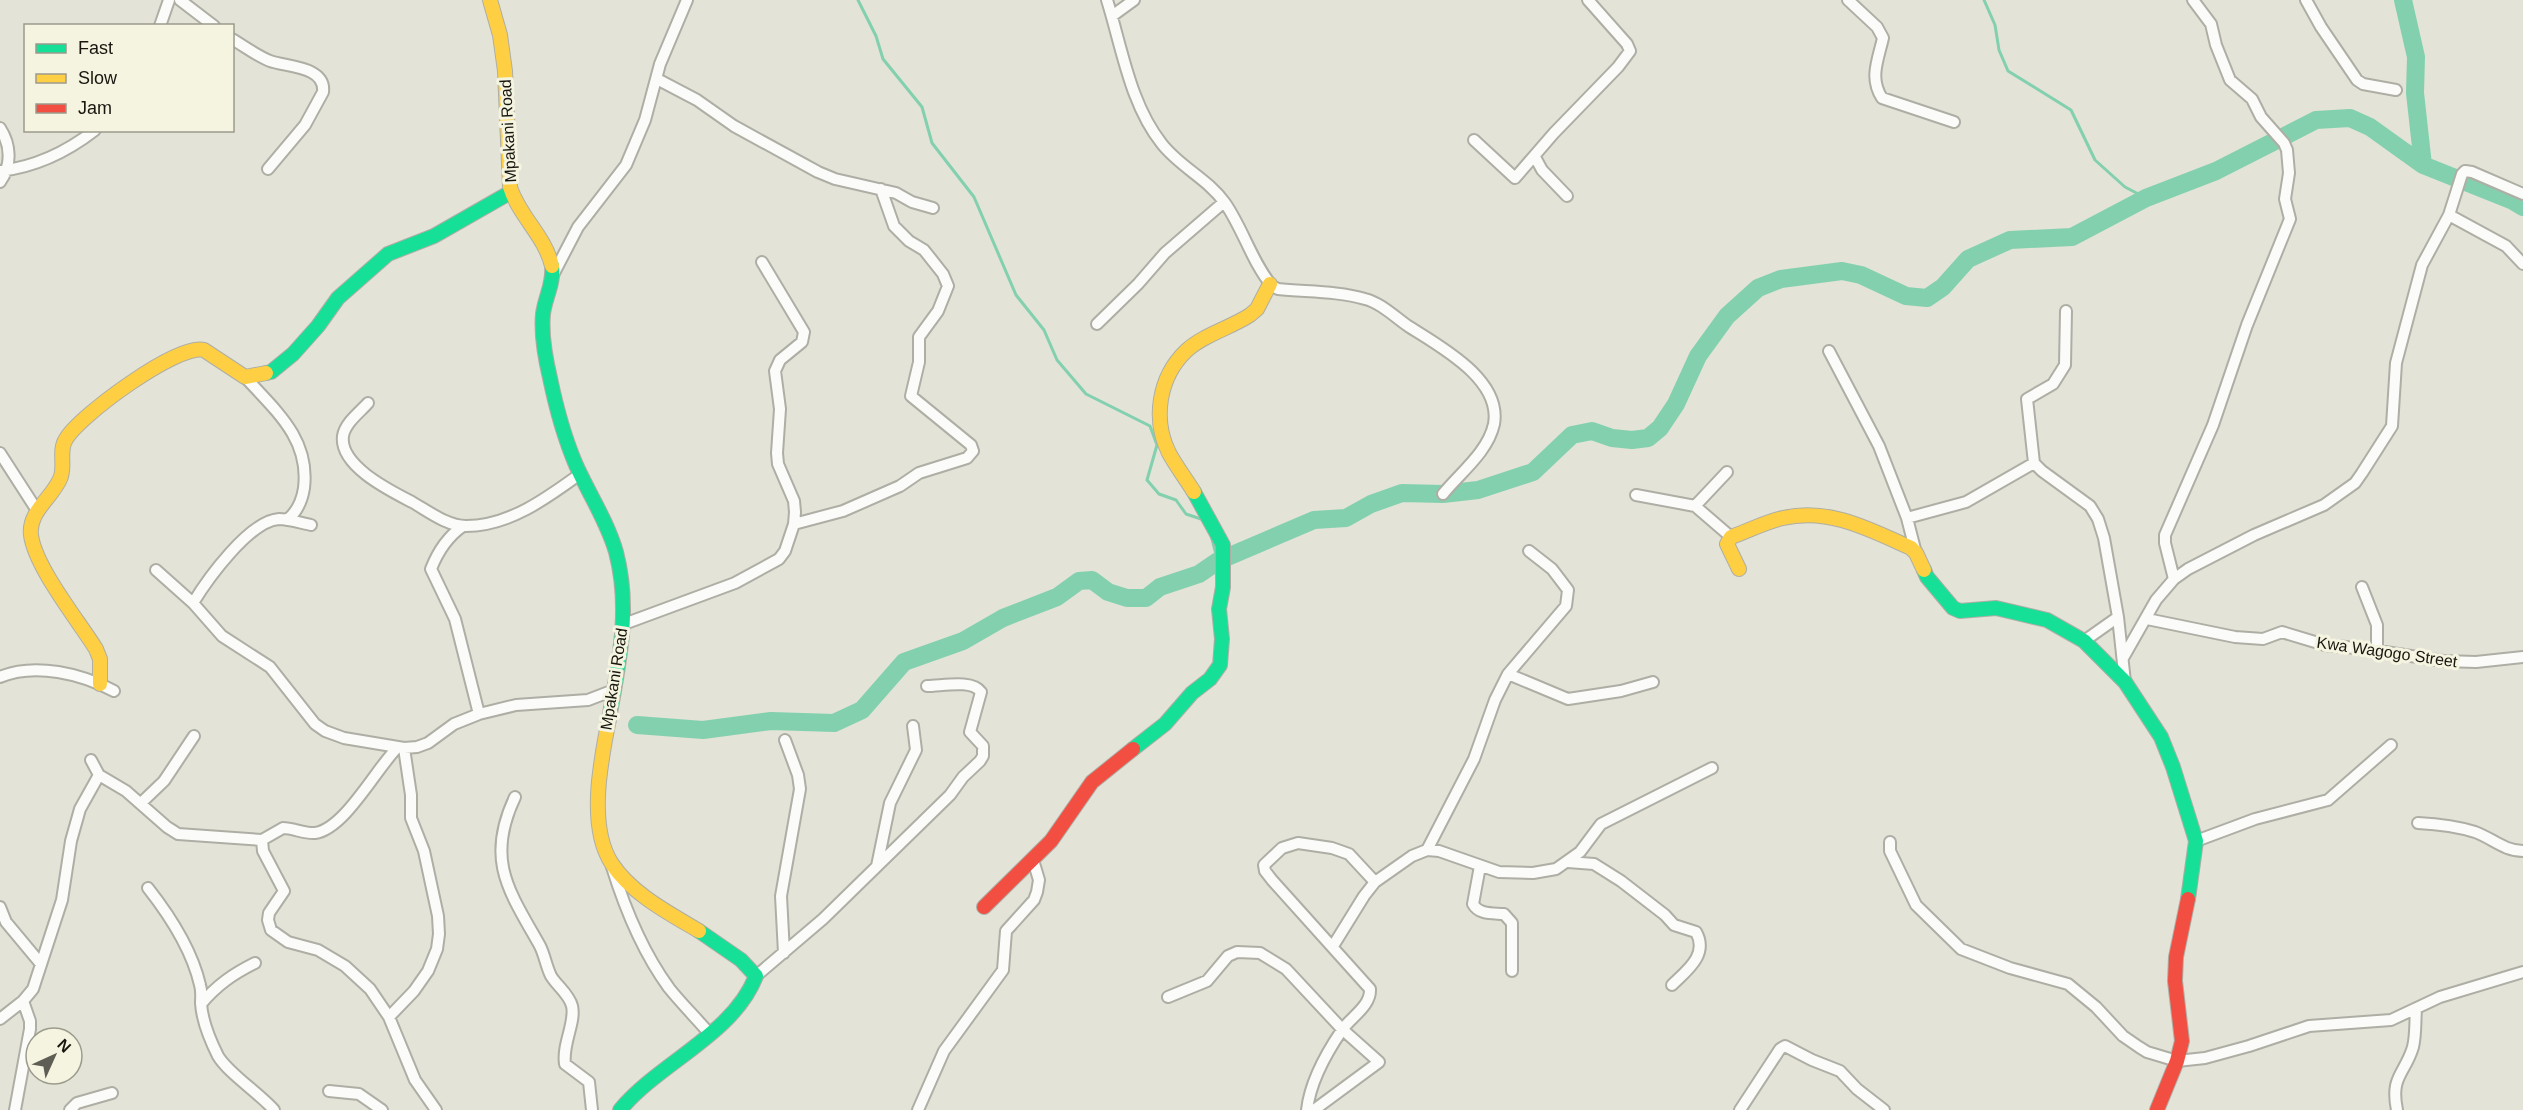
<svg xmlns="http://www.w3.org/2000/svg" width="2523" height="1110" font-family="Arial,sans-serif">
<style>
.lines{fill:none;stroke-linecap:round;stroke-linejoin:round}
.stream{stroke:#83d0af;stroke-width:3}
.river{stroke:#83d0af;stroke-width:18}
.street-casing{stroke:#aeaea5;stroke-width:14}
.fast-casing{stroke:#aeaea5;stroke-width:16}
.slow-casing{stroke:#aeaea5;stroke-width:16}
.jam-casing{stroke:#aeaea5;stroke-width:16}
.street{stroke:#fbfbf9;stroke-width:10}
.fast{stroke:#16e098;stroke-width:14}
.slow{stroke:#ffcf43;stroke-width:14}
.jam{stroke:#f24e42;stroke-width:14}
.labels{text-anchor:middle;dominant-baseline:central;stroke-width:6;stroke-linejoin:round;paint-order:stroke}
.street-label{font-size:16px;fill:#17160f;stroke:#f5f4e0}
</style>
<rect width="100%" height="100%" fill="#e3e3d8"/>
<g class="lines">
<path class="stream" d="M858,0L876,36L883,59L922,107L932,143L974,197L1016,295L1044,330L1057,360L1086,394L1150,426L1157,445L1147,480L1159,494L1176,500L1186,514L1207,521
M1984,0L1995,25L1999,50L2008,71L2071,110L2095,160L2125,187L2146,198
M1211,535L1217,558"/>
<path class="river" d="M2403,0L2416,57L2415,93L2423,165
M637,725L703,730L771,721L834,723L862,710L904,662L963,641L1003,618L1057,597L1079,581L1092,580L1108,592L1127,598H1146L1160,587L1199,574L1218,561L1314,520L1346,518L1371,504L1402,493L1443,494L1478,490L1533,472L1572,435L1592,431L1612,438L1632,440L1648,438L1660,428L1676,404L1698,356L1727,316L1758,288L1781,279L1842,271L1861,275L1906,296L1927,298L1943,287L1968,259L2010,240L2072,237L2146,198L2216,171L2316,120L2350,118L2370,127L2423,165L2513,201L2523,207"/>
<defs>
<path id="street" d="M180,0L214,26
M1107,0C1122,48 1130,104 1162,144C1180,167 1208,179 1225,203C1243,229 1252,262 1272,286L1278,289C1306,292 1338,291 1365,299C1381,303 1395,317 1408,326C1439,346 1502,379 1494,424C1488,452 1460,473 1443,494
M1848,0L1877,27L1883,38C1878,60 1869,78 1882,98L1954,122
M2306,0L2321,27L2357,80L2363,84L2396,90
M1112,16L1134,0
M160,26L169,0
M232,39C244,46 257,56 270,61C286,67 326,66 323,92L305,125L268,169
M657,79L697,100L734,126L818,172L835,179L896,193L912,202L933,208
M0,128C11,145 12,165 0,182
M1474,140L1515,178L1554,133L1618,67L1630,51L1627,44L1588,0
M1535,157L1542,170L1567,196
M0,171C35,167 68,151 95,130
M2449,215L2506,246L2523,264
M553,275L578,227L626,165L645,120L660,64L687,0
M2066,311L2065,365L2053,384L2027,399L2034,463L2042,471L2090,506L2098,519L2104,538L2118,617L2125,682
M1097,324L1138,284L1165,253L1224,202
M1829,351L1879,446L1907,518L1916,553
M245,377C276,411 310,439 304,488C302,501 297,512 287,520
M368,403C360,412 345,423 343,436C339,466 391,491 412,502C428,511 447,526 466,526C509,526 547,498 580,474
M0,453L38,512
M1636,495L1695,506L1731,537
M1695,506L1727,472
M1907,518L1966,502L2034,463
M794,524L843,511L900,486L919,473L967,458L973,451L971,445L911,396L919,362V337L938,311L948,286L943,274L924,250L909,241L894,226L881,189
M463,526C447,537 438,551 431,569L455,619L479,714
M156,570L193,603L222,636L270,667L315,724L325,731L344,738L404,748L417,747L428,743L454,724L479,714L516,705L588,700L614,690
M2174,579L2165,543V535L2213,425L2247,325L2290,219L2285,199L2289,173L2287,150L2284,143L2261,117L2252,99L2230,80L2216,45L2211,24L2193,0
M2362,587L2377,625V651
M193,603C207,580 249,521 279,519C289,519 301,523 311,525
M2147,619L2235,637L2263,639L2282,632L2325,645L2366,649L2443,661L2476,662L2523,657
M624,624L735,583L779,559L785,551L794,524L795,512L794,501L778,464L777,453L780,409L775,371L780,360L802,342L804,332L762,262
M2084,641L2118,617
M2123,658L2156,600L2174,579L2188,569L2254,535L2324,505L2355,483L2362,473L2392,426L2396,363L2422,265L2449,215L2462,174L2465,171L2472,172L2523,194
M1508,674L1568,699L1621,691L1653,682
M0,677C35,662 82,674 114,691
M91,760L99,775L126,791L167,827L178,834L262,840L283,828C293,828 305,834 315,833C345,829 377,767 398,747
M515,797C485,860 509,891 540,946C545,956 546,966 551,976C557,986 569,994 572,1006C576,1022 562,1044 565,1064L589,1082L592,1110
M141,803L164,781L194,736
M2418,823C2437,824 2456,826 2475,832C2492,838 2504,851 2523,851
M262,840L263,851L284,891L269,913L268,920L271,930L288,942L318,950L345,966L370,989L389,1017L415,1080L436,1110
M2196,841L2255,819L2328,800L2391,745
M1890,842V851L1916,905L1961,949L2010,968L2068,984L2096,1007L2123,1036L2139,1047L2147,1052L2177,1061L2205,1058L2249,1046L2309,1026L2391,1020L2440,997L2523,972
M1427,850L1474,759L1495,700L1508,674L1566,606L1568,590L1552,569L1529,551
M1568,862L1594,864L1621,881L1665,915L1674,925L1696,932C1709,955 1686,971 1672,985
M877,866L890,803L916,750L913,726
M1480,866L1473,904C1479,915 1493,913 1504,914L1512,923V971
M612,867C625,909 642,951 669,988C681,1003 696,1018 709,1033
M148,888C170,916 192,950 200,985C202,991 201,997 201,1003C202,1021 210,1040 218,1056C228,1073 259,1093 274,1110
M0,907L6,922L41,964
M1333,946L1364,896L1375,882L1412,856L1427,850L1439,851L1499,872L1533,873L1556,869L1580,852L1601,824L1712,768
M784,953L781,896L800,789L798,775L785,740
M756,976L823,919L950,795L963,777L980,761L983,756V746L970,732L981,692C972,679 942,686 927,686
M1168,997L1207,981L1228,956L1237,952L1260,953L1286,969L1342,1029L1379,1062L1314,1110
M201,1004C217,985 233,974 255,963
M389,1017L414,991L428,971L437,949L439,934L438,916L424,851L411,818V795L404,748
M0,1019L23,1001L33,989L62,900L71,841L80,809L99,775
M329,1091L359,1094L382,1110
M15,1110L30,1029V1021L23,1001
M70,1110L77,1103L112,1093
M918,1110L944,1051L1003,970L1006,931L1034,900L1037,892L1039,880L1033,860
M1307,1110C1310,1083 1327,1052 1342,1030C1351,1017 1371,1006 1370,989L1272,880L1265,871L1264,865L1282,848L1298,843L1332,848L1349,854L1375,882
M1740,1110L1780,1049L1785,1046L1812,1060L1840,1071L1857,1089L1884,1110
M2397,1110C2390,1076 2405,1074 2413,1047C2416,1035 2415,1022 2416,1009"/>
<path id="fast" d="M552,266C554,284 545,297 543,314C541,335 545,357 550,378C556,407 564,437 576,465C589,494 607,521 616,552C631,609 619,662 609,719
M266,373L271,372L293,354L318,326L338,298L388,254L434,236L511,192
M1924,570L1927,577L1953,608L1960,611L1996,608L2047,620L2084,641L2125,682L2161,737L2173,767L2196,841L2188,899
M1133,749L1165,724L1192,693L1210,679L1220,665L1222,639L1219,609L1223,587V545L1194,492
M620,1110C660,1062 733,1035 756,976L741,960L699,931"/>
<path id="slow" d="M490,0L500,35L505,71L510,187C519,216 545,236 552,266
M1194,492C1186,479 1176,466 1169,453C1152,419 1159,377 1186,351C1203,335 1230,328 1250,315L1257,309L1270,284
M1739,569L1727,544L1731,537C1748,531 1765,522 1783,518C1829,507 1871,530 1911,548L1916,553L1924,570
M100,684V659L96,649C78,620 35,567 31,535C28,512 52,498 60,479C66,467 58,451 66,439C79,416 178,343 204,350L245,377L266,373
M609,719C601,760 587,826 612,864C632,894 669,913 699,931"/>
<path id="jam" d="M984,907L1051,841L1092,782L1133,749
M2157,1110L2177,1061L2182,1041L2175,981L2176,957L2188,899"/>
</defs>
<use href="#street" class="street-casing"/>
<use href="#fast" class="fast-casing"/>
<use href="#slow" class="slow-casing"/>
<use href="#jam" class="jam-casing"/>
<use href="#street" class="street"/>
<use href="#fast" class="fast"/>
<use href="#slow" class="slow"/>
<use href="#jam" class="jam"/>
</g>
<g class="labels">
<g class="street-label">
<text transform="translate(508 131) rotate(-93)">Mpakani Road</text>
<text transform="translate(2387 652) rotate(8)">Kwa Wagogo Street</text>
<text transform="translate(614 679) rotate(-81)">Mpakani Road</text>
</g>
</g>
<rect x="24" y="24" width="210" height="108" fill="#f5f4e0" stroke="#9c9b8c" stroke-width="1.5"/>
<rect x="36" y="44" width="30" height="9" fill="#16e098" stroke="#9c9b8c" stroke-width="1.5"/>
<text x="78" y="54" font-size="18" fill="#17160f">Fast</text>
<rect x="36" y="74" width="30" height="9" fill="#ffcf43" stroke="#9c9b8c" stroke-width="1.5"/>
<text x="78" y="84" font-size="18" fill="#17160f">Slow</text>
<rect x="36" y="104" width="30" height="9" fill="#f24e42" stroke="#9c9b8c" stroke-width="1.5"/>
<text x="78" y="114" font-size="18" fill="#17160f">Jam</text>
<g transform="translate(54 1056) rotate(45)"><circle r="28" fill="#f5f4e0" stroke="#9c9b8c" stroke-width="1.5"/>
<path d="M0-4.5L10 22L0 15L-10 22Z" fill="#5e5e55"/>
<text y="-9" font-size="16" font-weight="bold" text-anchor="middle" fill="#17160f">N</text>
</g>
</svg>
